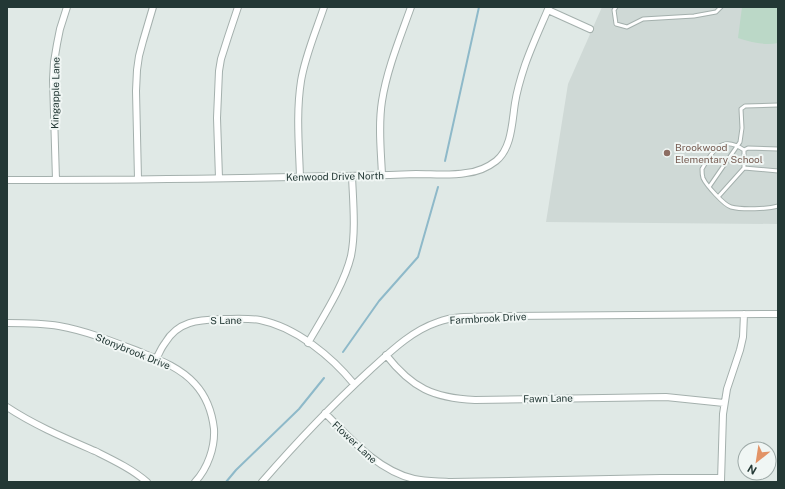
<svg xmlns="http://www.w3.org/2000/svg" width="785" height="489" font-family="'Public Sans',sans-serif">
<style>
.built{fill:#cfd9d6}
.green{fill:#bbd8c7}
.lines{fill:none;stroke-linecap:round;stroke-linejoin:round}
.stream{stroke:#8eb9c9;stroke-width:2}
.service-casing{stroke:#a4b0ad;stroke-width:5}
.minor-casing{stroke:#a4b0ad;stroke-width:8}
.service{stroke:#fff;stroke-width:3}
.minor{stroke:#fff;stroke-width:6}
.education-dot{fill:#8d6e63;stroke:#f0f6f4;stroke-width:1.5}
.labels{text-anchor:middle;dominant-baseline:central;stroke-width:4;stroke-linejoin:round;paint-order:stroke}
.street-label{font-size:10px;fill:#233835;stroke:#f0f6f4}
.education-label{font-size:10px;fill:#785e54;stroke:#f0f6f4;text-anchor:start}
</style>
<rect width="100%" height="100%" fill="#e0e9e6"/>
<path class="built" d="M602,7H778V224L546,222L568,84Z"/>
<path class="green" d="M742,7H778V43C765,46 751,42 738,38Z"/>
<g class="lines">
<path class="stream" d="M445,161L479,7
M343,352L379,301L418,257L438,187
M226,482L236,470L299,409L324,378"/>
<defs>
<path id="service" d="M616,7L614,10L616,24L627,27L643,19L694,16L716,12L721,7
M744,150L748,148L778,149
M744,168L778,171
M709,187L740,142L742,128L741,109L745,106L778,105
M718,197L744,168V150C722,134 712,151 702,169C702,172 702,175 703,178C706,185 724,205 731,207C742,210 768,209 778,206"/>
<path id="minor" d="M548,10L590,29
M382,175C381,151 378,126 382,101C387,69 400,38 411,7
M300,177C299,145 296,113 301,81C305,56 316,31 324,7
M219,178L217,118L219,71L221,59L228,37L238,7
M138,179L136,91L137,70L139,56L143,41L153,7
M7,180C115,180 223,179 330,176C359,176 388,175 416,174C433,174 449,176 466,173C476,172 487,168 496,161C512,148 512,122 515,103C517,90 521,77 525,65C532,45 541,26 549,7
M56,180L53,80L54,62L57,44L60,29L67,7
M7,323C24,323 42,323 59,326C87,331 114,342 140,352C160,360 181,368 195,384C206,396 212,412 214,429C215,447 208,468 195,482
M308,343C323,317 344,285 351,256C356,231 353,201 352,176
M386,355C412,388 433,398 475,400L666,397L724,403
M156,359C159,354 161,348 165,343C178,321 198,320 221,319C234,319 247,318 260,320C296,327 332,357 354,384
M7,407C34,425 65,438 95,451C113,460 132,469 147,482
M325,413C351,439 377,470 414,479C426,482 439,481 451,482L661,478H721
M721,481L723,414L727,389L740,350L743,337L744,314
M262,482C296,443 331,406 369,371C390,352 411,331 438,322C457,315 478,317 498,316L778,314"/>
</defs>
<use href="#service" class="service-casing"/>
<use href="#minor" class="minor-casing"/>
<use href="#service" class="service"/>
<use href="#minor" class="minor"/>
</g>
<circle class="education-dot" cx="667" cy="153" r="4"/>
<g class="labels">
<g class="street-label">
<text transform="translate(55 93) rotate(-89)">Kingapple Lane</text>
<text transform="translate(335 176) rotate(-1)">Kenwood Drive North</text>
<text transform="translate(488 318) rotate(-3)">Farmbrook Drive</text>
<text transform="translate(226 320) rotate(-1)">S Lane</text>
<text transform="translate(133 351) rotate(22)">Stonybrook Drive</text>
<text transform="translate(548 398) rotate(-1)">Fawn Lane</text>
<text transform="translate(355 442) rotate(43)">Flower Lane</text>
</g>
<g class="education-label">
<text x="675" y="147">Brookwood<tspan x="675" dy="12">Elementary School</tspan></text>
</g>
</g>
<rect width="785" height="489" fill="none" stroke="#233835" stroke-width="16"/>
<g transform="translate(757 461) rotate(210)"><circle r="19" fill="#f0f6f4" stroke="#9eaaa8"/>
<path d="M0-3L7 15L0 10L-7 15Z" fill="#e29366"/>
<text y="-6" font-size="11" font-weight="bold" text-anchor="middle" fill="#233835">N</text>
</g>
</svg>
